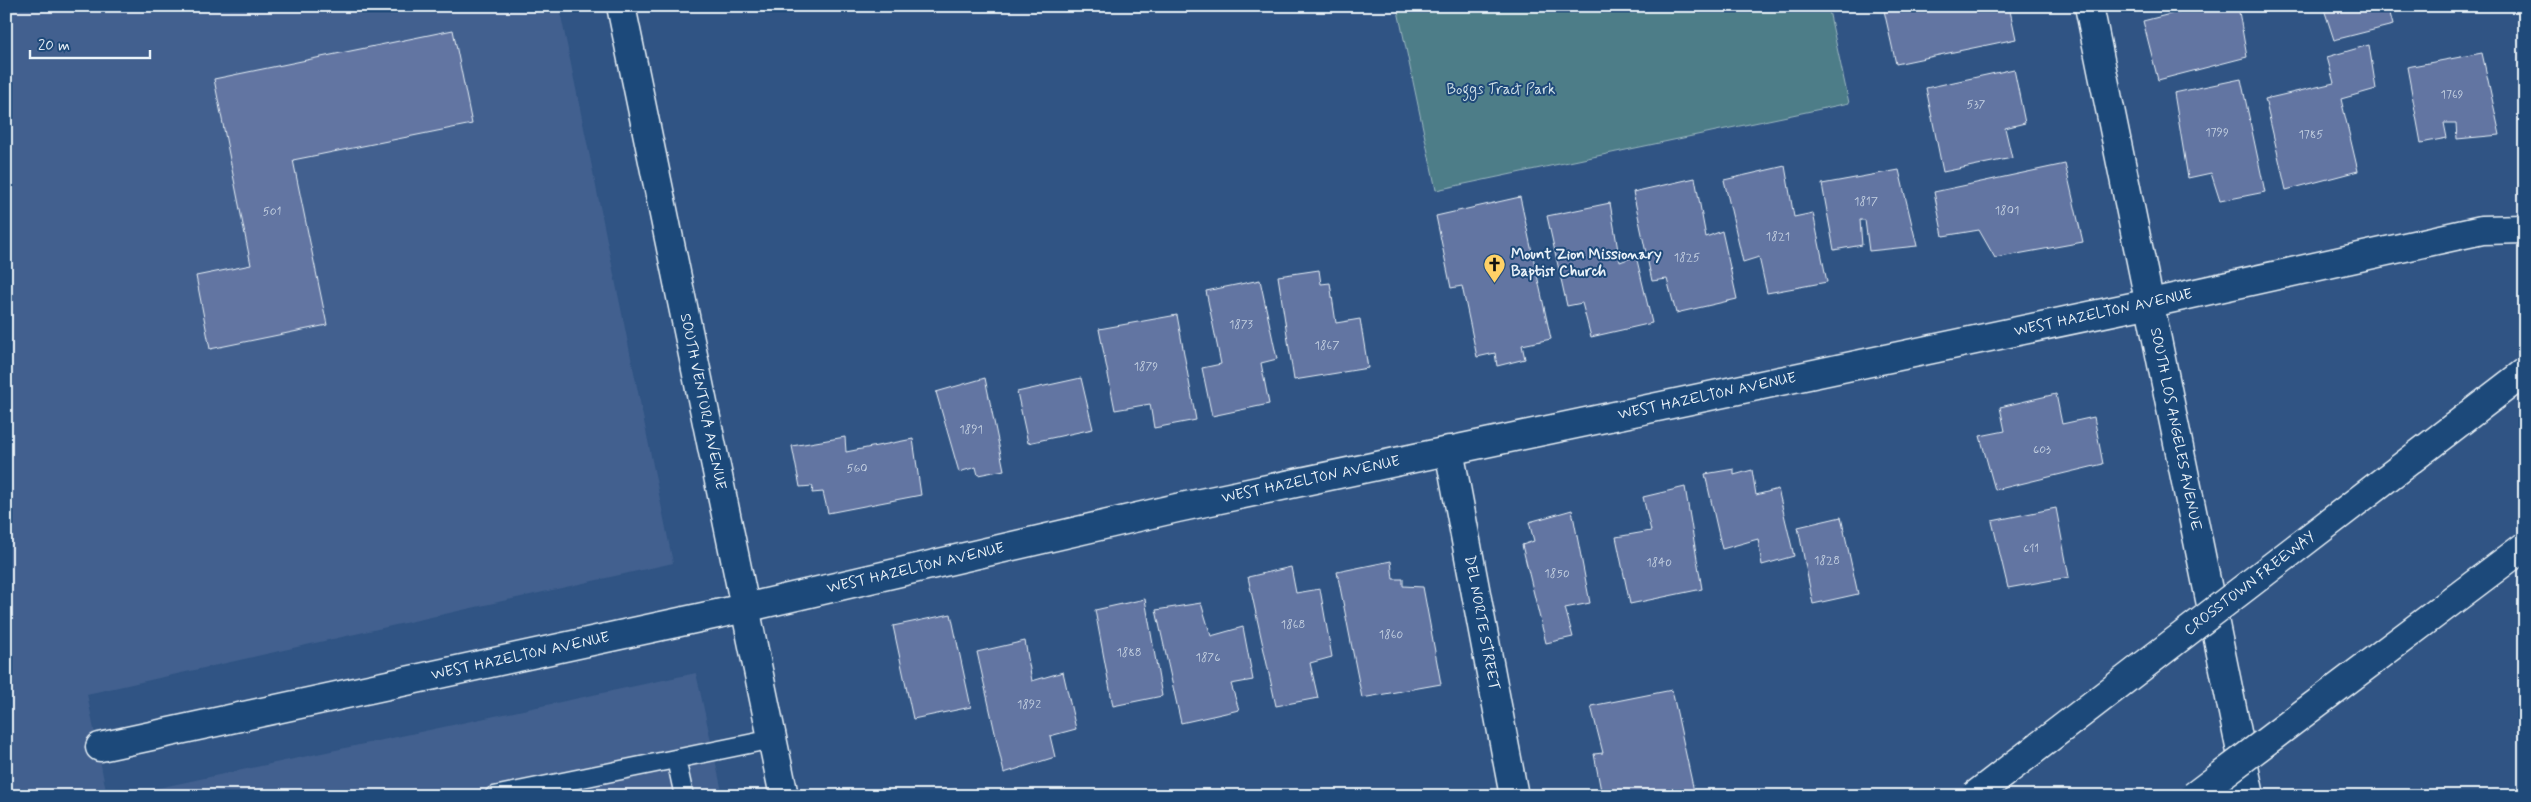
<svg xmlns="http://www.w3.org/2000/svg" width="2531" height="802" font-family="Mynerve,sans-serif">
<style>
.built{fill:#42618f}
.green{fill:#4e7d88;stroke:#9bb7c0}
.building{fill:#6275a2;stroke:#e8f1f8}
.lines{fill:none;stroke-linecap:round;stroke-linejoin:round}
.service-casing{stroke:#e8f1f8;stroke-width:21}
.minor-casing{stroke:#e8f1f8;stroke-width:31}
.service{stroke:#1f4a7a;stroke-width:18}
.minor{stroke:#1f4a7a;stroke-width:28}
.motorway-bridge-casing{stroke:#e8f1f8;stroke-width:31;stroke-linecap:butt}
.motorway-bridge{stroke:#1f4a7a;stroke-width:28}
.labels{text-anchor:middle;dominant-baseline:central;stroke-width:4;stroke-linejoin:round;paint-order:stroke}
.number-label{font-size:12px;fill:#c6d2e2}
.park-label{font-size:15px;fill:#d1e0e7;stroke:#1f4a7a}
.poi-label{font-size:15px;font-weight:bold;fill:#e8f1f8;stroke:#1f4a7a;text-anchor:start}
.street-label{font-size:15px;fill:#e8f1f8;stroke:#1f4a7a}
</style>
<rect width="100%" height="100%" fill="#305484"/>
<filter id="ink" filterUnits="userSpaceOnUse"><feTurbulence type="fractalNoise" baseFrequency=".02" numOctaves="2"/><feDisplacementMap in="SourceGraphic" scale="10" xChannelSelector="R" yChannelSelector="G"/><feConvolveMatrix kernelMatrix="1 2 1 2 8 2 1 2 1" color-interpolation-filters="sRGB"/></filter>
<g filter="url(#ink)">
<path class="built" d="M6,6H559L673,563L87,694L107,796H6Z
M696,673L723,796H121Z"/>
<path class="green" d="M1397,6H1828L1849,103L1436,190Z"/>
<path class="building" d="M1883,6H2009L2016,39L1896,64Z
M2202,6H2238L2247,57L2158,80L2143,21Z
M2323,6H2388L2393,25L2334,40Z
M453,30L472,124L293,160L327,325L210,349L196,276L251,265L214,79Z
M2369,45L2376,89L2341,99L2358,171L2286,190L2265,99L2334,83L2327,57Z
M2482,53L2500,135L2457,139L2456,123H2444L2447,138L2421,143L2407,67Z
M2014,69L2025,123L2005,128L2012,158L1943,172L1926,88Z
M2241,79L2265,192L2220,201L2211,173L2188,178L2174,93Z
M2065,164L2083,242L1995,258L1979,230L1943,236L1934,192Z
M1785,166L1794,217L1813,213L1827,282L1767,293L1759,257L1743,262L1724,180Z
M1899,170L1917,246L1869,251L1865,220H1860L1862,245L1834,250L1822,184Z
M1695,178L1706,237L1722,231L1737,299L1676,313L1667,279L1652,281L1633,192Z
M1520,197L1551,339L1522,345L1525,359L1497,366L1495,353L1477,357L1462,286L1451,288L1436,216Z
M1610,203L1620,262L1636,256L1652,323L1591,337L1582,303L1567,306L1547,216Z
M1319,270L1321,284L1330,283L1336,323L1360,319L1368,368L1294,380L1278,276Z
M1260,280L1277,359L1261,363L1269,404L1212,416L1202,368L1221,364L1206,291Z
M1177,315L1196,420L1154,428L1150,404L1115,410L1099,329Z
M985,378L1004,470L978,475L976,467L959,472L936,392Z
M1081,378L1093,429L1028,443L1017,392Z
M2056,394L2062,424L2094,417L2103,464L1995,490L1980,436L2005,431L2000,407Z
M845,437L846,452L913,439L921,495L828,513L823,492L812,493L813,486L800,487L792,446Z
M1734,469V475L1752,470L1756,495L1778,489L1794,556L1762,565L1758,539L1722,549L1705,474Z
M1685,487L1702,589L1630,604L1616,537L1651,531L1643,497Z
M2056,508L2069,577L2008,588L1992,521Z
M1572,510L1590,603L1565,608L1573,637L1546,643L1522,545L1534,541L1529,522Z
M1841,517L1858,594L1813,604L1798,527Z
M1391,561L1393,579H1403V586L1423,587L1441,684L1362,698L1337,572Z
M1291,567L1296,593L1320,589L1332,657L1310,663L1318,698L1276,706L1248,577Z
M1145,599L1162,696L1113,706L1095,610Z
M1201,603L1211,636L1243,627L1253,680L1231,684L1239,710L1181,723L1156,610Z
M951,614L971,707L913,719L893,626Z
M1025,641L1032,681L1063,672L1076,729L1050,736L1055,757L1004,773L977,652Z
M1672,690L1695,796H1602L1594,754L1603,753L1591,706Z"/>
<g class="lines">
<defs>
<path id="service" d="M676,759L684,796
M494,796L773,739"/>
<g id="minor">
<path id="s1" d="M621,6L784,796"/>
<path id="s2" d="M2089,6L2250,796"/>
<path id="s3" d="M1449,450L1514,796"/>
<path id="s4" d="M100,747L745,608L1177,508L2151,303L2482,230L2525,229"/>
</g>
</defs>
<use href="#service" class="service-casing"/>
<use href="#minor" class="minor-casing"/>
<use href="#service" class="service"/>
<use href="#minor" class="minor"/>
<defs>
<g id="motorway-bridge">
<path id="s5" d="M1974,796L2525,372"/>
<path d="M2194,796L2525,546"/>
</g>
</defs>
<use href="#motorway-bridge" class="motorway-bridge-casing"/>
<use href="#motorway-bridge" class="motorway-bridge"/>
</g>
</g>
<defs>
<symbol id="church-pin" viewBox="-11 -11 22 30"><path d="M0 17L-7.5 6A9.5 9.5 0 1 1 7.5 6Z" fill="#ffd166" stroke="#1f4a7a"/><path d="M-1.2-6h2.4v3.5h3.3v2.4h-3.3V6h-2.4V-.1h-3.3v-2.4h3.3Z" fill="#111"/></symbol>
</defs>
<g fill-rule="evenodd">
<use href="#church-pin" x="1482" y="252" width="25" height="34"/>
</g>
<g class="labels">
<g class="number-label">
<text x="2452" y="95">1769</text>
<text x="1976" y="105">537</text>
<text x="2217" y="133">1799</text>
<text x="2311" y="135">1785</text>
<text x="1866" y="202">1817</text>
<text x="2007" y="211">1801</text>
<text x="272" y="212">501</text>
<text x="1778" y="237">1821</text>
<text x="1687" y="258">1825</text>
<text x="1241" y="325">1873</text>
<text x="1327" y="346">1867</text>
<text x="1146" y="367">1879</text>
<text x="971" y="430">1891</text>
<text x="2042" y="450">603</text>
<text x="857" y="469">560</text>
<text x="2031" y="549">611</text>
<text x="1827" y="561">1828</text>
<text x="1659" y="563">1840</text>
<text x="1557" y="574">1850</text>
<text x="1293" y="625">1868</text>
<text x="1391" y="635">1860</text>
<text x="1129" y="653">1888</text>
<text x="1208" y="658">1876</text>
<text x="1029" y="705">1892</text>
</g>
<g class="park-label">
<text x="1501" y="90">Boggs Tract Park</text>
</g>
<g class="poi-label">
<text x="1511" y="255">Mount Zion Missionary<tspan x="1511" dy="17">Baptist Church</tspan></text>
</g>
<g class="street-label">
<text stroke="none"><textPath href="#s4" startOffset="2050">WEST HAZELTON AVENUE</textPath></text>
<text stroke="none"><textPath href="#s4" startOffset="1645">WEST HAZELTON AVENUE</textPath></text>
<text stroke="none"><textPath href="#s1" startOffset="404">SOUTH VENTURA AVENUE</textPath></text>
<text stroke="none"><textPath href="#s2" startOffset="432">SOUTH LOS ANGELES AVENUE</textPath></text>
<text stroke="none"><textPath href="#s4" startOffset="1240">WEST HAZELTON AVENUE</textPath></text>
<text stroke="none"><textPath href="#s4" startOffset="835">WEST HAZELTON AVENUE</textPath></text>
<text stroke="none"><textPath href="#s5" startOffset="348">CROSSTOWN FREEWAY</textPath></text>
<text stroke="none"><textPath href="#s3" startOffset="176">DEL NORTE STREET</textPath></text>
<text stroke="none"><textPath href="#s4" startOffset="430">WEST HAZELTON AVENUE</textPath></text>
</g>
</g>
<rect width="2531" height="802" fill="none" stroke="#1f4a7a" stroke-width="25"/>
<rect x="12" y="12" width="2506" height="777" fill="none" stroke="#e8f1f8" stroke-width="2" filter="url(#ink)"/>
<path d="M30 50v8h120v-8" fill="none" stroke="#e8f1f8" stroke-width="2.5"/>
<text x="38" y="50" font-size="15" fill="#e8f1f8" stroke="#1f4a7a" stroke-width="4" paint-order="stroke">20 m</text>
</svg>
